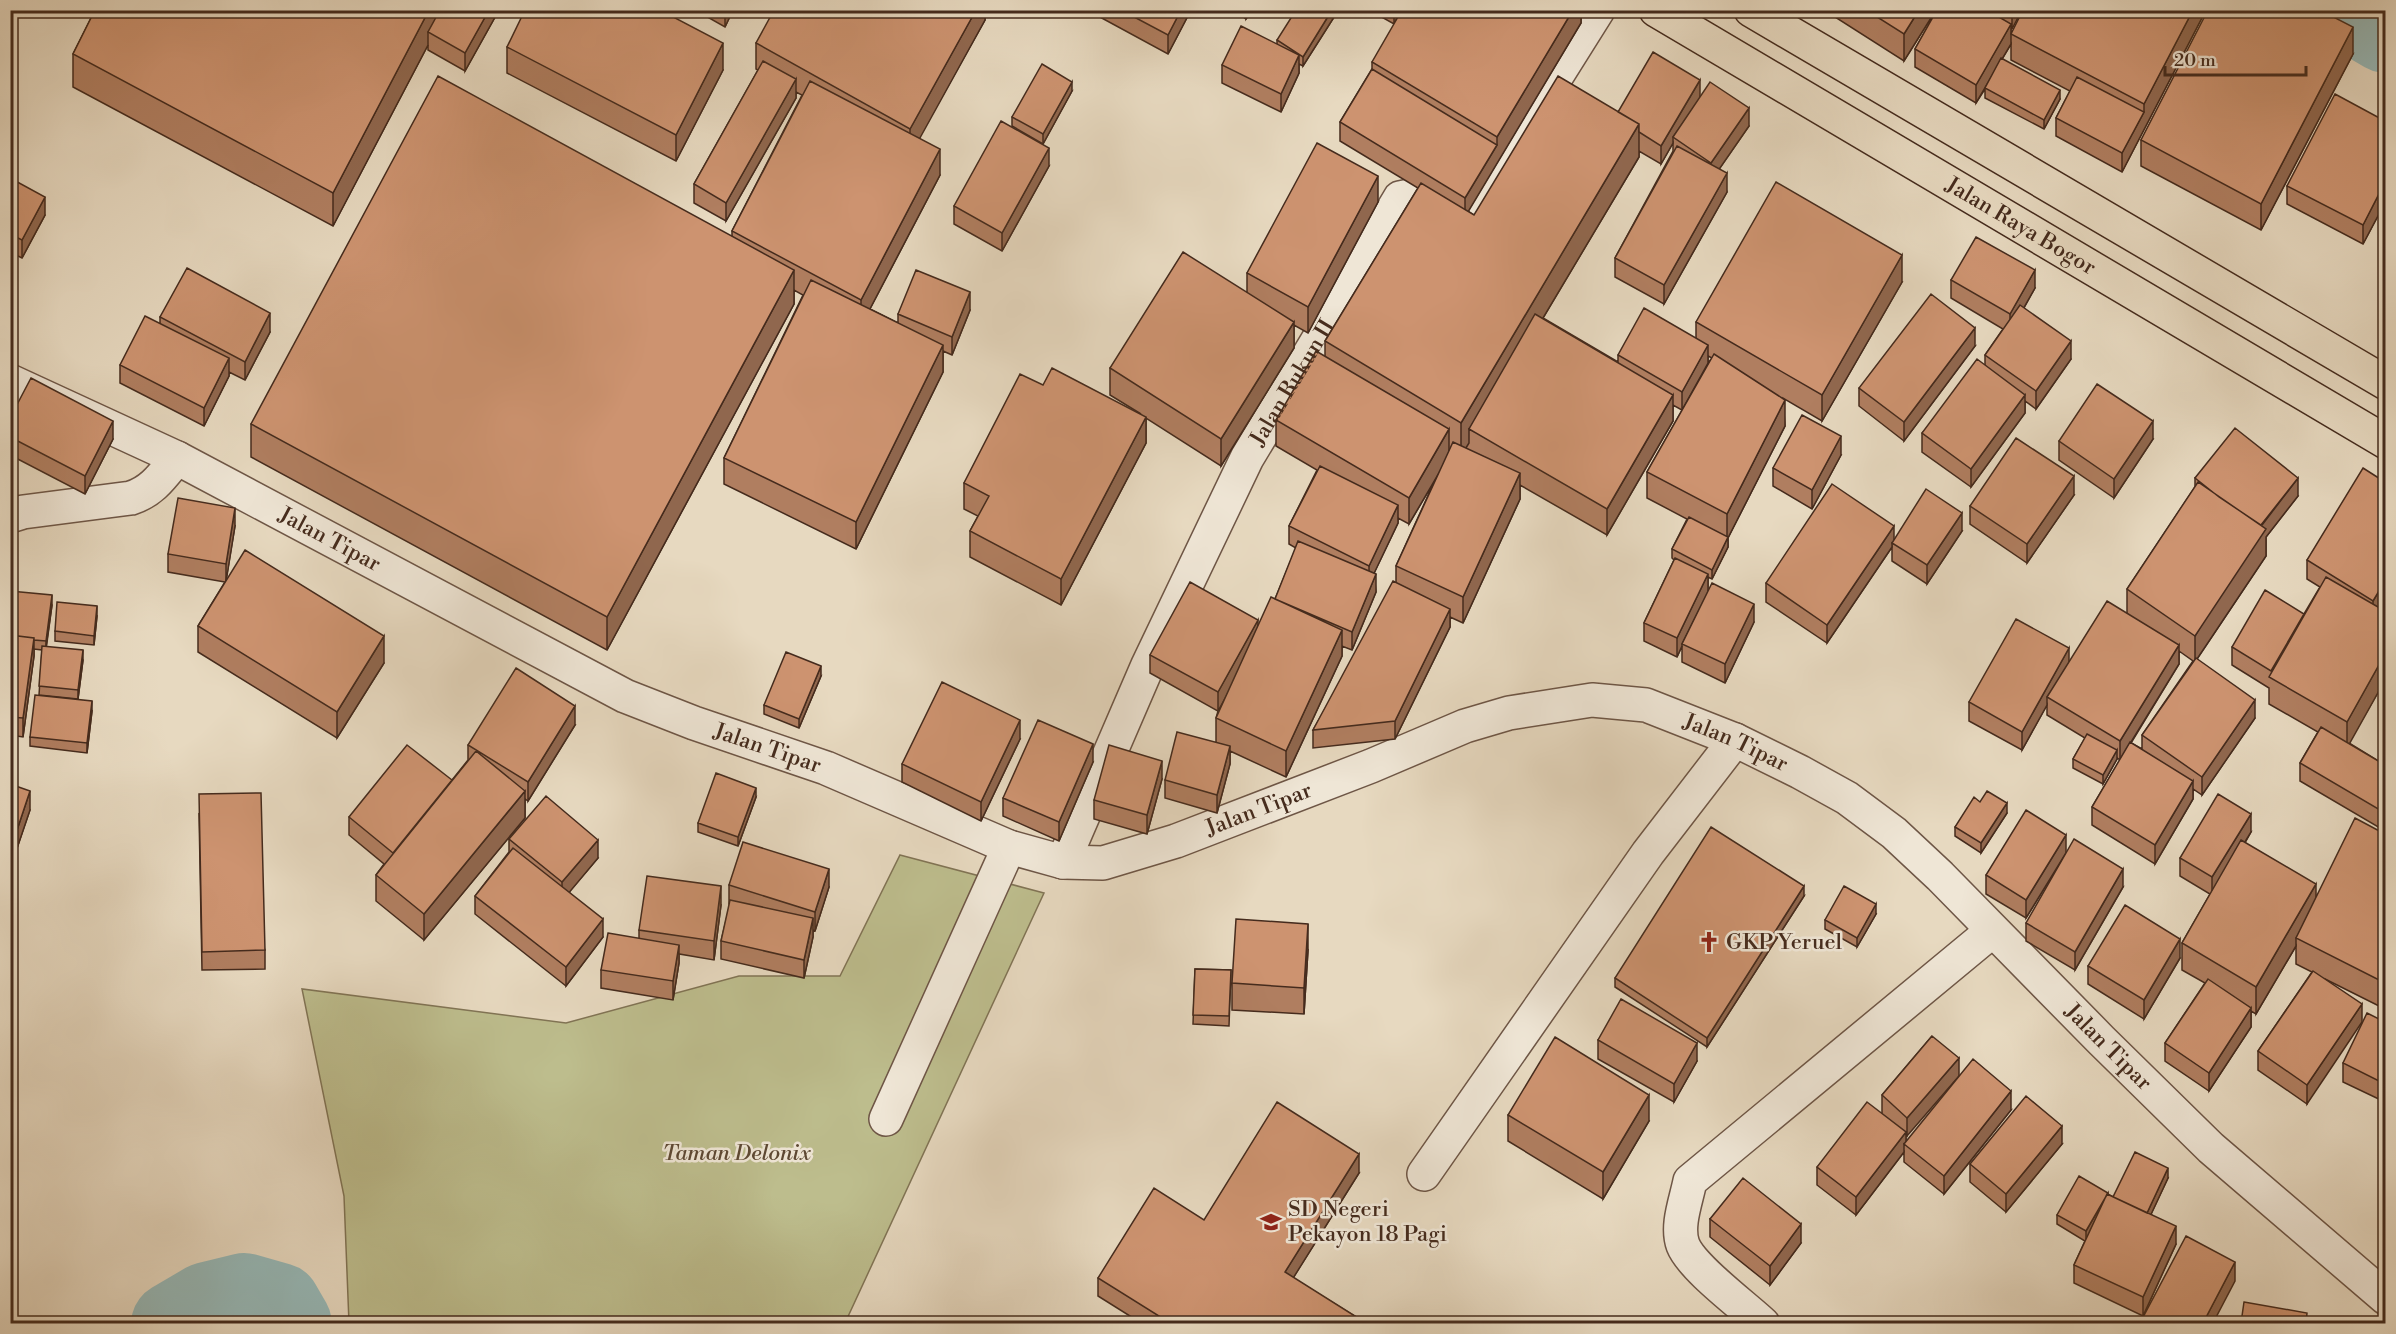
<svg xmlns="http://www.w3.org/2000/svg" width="2396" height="1334" font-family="'Libre Bodoni',serif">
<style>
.green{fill:#bdbd8d;stroke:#817455;stroke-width:1.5}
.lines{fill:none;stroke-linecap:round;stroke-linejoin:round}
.river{stroke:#97b9b8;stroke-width:84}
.minor-casing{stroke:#6e5646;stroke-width:36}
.trunk-casing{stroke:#452b1d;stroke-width:36}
.minor{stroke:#efe6d6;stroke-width:33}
.trunk{stroke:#e7d9c0;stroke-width:33}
.wall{fill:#b07e60;stroke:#452b1d;stroke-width:1.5;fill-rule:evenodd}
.shaded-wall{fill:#90674e;stroke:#452b1d;stroke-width:1.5}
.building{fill:#cd9370;stroke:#452b1d;stroke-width:1.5}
.labels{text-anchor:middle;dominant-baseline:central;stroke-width:5;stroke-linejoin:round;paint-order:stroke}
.street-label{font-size:22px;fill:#452b1d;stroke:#efe6d6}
.poi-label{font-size:22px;fill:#452b1d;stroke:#efe6d6;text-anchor:start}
.park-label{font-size:22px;font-style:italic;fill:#5d4833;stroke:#efe6d6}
</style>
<rect width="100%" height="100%" fill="#e7d9c0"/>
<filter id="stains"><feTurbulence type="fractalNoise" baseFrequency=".00333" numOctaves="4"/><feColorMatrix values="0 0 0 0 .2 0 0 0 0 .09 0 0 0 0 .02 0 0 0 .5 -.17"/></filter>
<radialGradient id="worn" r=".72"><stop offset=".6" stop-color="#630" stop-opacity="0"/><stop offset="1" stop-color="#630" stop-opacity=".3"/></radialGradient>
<path class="green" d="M900,855L1044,893L845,1323H349L344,1196L302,989L566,1023L739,976H840Z"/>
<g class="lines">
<path class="river" d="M2350,10L2386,31
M173,1324L207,1304L244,1295L279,1305L290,1324"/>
<defs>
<g id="minor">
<path id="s1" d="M10,381L177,458L625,696L694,723L826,768L1009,847L1063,862L1103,863L1176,841L1371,766L1465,726L1509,713L1592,700L1646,705L1735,740L1800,772L1847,798L1894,833L1940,876L2101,1040L2211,1148L2386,1298"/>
<path d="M10,516L23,512L131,498C153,491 163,475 177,458"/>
<path id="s2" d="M1063,862L1148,665L1247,458L1345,295L1394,208L1400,198L1410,196L1455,220L1461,221L1468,217L1598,10"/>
<path d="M886,1119L1009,847"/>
<path d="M1424,1174L1648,853L1735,740"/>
<path d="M1763,1324C1744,1306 1692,1268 1683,1245C1676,1226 1686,1201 1690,1181L1992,931"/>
</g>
<g id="trunk">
<path id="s3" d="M1656,10L2386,442"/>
<path d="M1751,10L2386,383"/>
</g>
</defs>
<use href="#minor" class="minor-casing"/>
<use href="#trunk" class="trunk-casing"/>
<use href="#minor" class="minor"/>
<use href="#trunk" class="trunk"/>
</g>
<path class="wall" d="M95,10H499L465,71L428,50V45L333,226L73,87V54Z
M695,10H733L725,27Z
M985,10V20L919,138L940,175L870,309L898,323V314L970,310L952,355L943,351V372L856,549L724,484V458L803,295L794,290V304L607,650L251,457V424L732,237V231L802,95L796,92V98L726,221L694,203V184L758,70L756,69V43Z
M1087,10H1191L1168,54Z
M1233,10H1252L1246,19Z
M1336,10V14L1303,66L1299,64V73L1281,112L1222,83V65L1277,44V40Z
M1369,10H1401L1394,24Z
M1581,10V23L1468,211L1474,215L1618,112L1700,98L1749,126L1719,169L1727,192L1664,304L1615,277V258L1673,151V143L1661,164L1639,151V157L1543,318L1618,362V355L1696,338V322L1902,282L1822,421L1783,398L1785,426L1728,538V547L1712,579L1708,577V591L1754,622L1725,683L1682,662V646L1677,657L1644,641V623L1674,560L1672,558V549L1687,519L1647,498V472L1682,410L1673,405V421L1607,535L1520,485V499L1463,623L1450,617V627L1395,739L1313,748V730L1396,583V566L1435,480L1409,524L1398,518V523L1374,573L1376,592L1352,650L1342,646V656L1286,777L1230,751V764L1217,813L1165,798V780L1216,742V718L1218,711L1150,673V655L1258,627L1275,599L1296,548L1289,544V526L1317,470L1276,446V420L1325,357V341L1418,188L1340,141V122L1372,69V62ZM1708,356L1712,358L1708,363Z
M1824,10H1936L1904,61Z
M1937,10H2022L2011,29V32L2206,10L2122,172L2056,136V118L2070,91L2011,60V44L2002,59L2060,99L2044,129L1985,98V89L1976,103L1915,67V49Z
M507,47L723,70L676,161L507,73Z
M2353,54L2261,230L2141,166V140Z
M1072,91L1043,144L1012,126V117Z
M2385,121V220L2380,217V212L2363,244L2287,204V186Z
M1049,166L1002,251L954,224V206Z
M10,178L45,215L22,258L10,252Z
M1378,202L1308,333L1294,325V348L1221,466L1146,418V443L1061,605L970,557V531L978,516L964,509V483L1043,385L1141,414L1110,395V368L1247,292V273Z
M1951,280L2035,288L2024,308L2071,359L2036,409L2025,401V413L1971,487L1922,452V433L1985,365V355L2003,329L1951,298Z
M160,317L270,332L245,380L229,372V376L204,426L120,383V365L160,323Z
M1975,346L1904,441L1859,406V388Z
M10,397L12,416L113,439L85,494L10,455Z
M2153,439L2114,498L2059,460V441Z
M1841,455L1812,509L1773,486V468Z
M2195,478L2298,496L2266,537V556L2197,659L2255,718L2202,795L2193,789V799L2155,864L2092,825V807L2120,760L2117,758V759L2103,784L2073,768V759L2085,738L2047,715V705L2022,750L1969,721V702L2069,662L2127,613V589L2195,487ZM2179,651L2193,661L2142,735V749L2131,743L2179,664Z
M2385,482V599L2380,608L2385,680L2349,743L2385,765V831L2300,781V763L2318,732L2269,704V688L2232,665V647L2304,614L2320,587L2307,579V560Z
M2074,495L2027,563L1970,524V506Z
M235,526L226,580L384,663L337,738L198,652V626L225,582L168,572V554Z
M1962,531L1927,584L1892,561V547L1827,643L1766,602V583L1894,539Z
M10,591L52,605L46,647L83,660L78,699L39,695L42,650L34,649V656L23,737L10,735Z
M97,616L94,645L55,641V631Z
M821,676L799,728L764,714V705Z
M92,711L87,753L30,746V737Z
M575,725L528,801L525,799V818L424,940L376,901V875L384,864L349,835V817L452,780L468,760V745Z
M1020,739L981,821L902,782V764Z
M1093,762L1059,841L1003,816V798Z
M1162,779L1147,834L1094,819V800Z
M10,784L30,810L11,866H10Z
M756,797L738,846L698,832V823Z
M1980,802L2007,813L1981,853L1955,836V827Z
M199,813L265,950V969L202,970Z
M2251,832L2245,843L2316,896L2385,834V1009L2325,979L2307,1104L2258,1070V1051L2312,972L2296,964V946L2256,1014L2251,1011V1027L2209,1091L2165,1061V1043L2205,983L2182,970V943L2210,894L2180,876V858Z
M509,839L598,858L569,892L603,937L566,986L475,914V896L509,852Z
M2066,853L2026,918L1986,894V875Z
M729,885L829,887L815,931L813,930V937L804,978L721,959V941L730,904H729Z
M2123,887L2075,970L2026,941V923Z
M1804,896L1707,1047L1615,987V978Z
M721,905L714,960L679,954V963L673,1000L601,988V970L639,939V930Z
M1876,914L1857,947L1825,929V920Z
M1308,950L1304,1014L1232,1010V983Z
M2180,958L2144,1019L2088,984V966Z
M1195,969L1231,970L1229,1026L1193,1024Z
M2385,1022V1102L2343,1082V1063Z
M1932,1036L1907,1136L1906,1135V1142L2011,1110L1944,1194L1904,1162V1152L1856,1215L1817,1185V1167L1882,1113V1095Z
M1598,1040L1697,1061L1674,1102L1598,1059Z
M1508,1115L1649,1121L1603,1199L1508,1141Z
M2379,1138H2385V1202L2379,1157Z
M2062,1144L2006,1212L1970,1182V1164Z
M1359,1173L1293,1278L1366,1323H1141L1098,1296V1278L1204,1220Z
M2168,1178L2151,1214L2176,1244L2143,1316L2074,1283V1265L2085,1241L2057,1224V1215L2108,1194L2113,1197Z
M1710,1219L1801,1243L1770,1285L1710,1237Z"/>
<path class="shaded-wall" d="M429,10H446L428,32V45L333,226V193Z
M489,10H499L465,71V53Z
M725,10H733L725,27Z
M976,10H985V20L910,156V129Z
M1181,10H1191L1168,54V35Z
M1246,10H1252L1246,19Z
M1332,10H1336V14L1303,66V57Z
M1394,10H1401L1394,24Z
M1573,10H1581V23L1465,217V198L1497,145V137Z
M1919,10H1936L1904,61V34Z
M2012,10H2022L2012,29Z
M2193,10H2206L2122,172V153L2144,112V104Z
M2011,24V44L1976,103V85Z
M2353,27V54L2261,230V204Z
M723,43V70L676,161V135Z
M1299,55V73L1281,112V94Z
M796,79V98L726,221V203Z
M1700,80V99L1673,137V143L1661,164V146Z
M1072,82V91L1043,144V134Z
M2060,90V99L2044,129V120Z
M1749,108V126L1711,181V163Z
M1639,124V157L1475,432L1469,429V443L1461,456V423Z
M1049,148V166L1002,251V233Z
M940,149V175L861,326V300Z
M1727,173V192L1664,304V285Z
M1378,176V202L1308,333V307Z
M2385,182V201L2380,198V212L2363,244V225Z
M45,197V215L22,258V240Z
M1902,255V282L1822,421V395Z
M794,270V304L607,650V617Z
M2035,270V288L2010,332V314Z
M970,292V310L952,355V337Z
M270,313V332L245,380V362Z
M1294,322V348L1221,466V439Z
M1975,328V346L1904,441V422Z
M2071,341V359L2036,409V391Z
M943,345V372L856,549V522Z
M1708,345V363L1682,410V392Z
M229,358V376L204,426V408Z
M1673,395V421L1607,535V509Z
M2025,395V413L1971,487V469Z
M12,398V416L10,419V400Z
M1785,400V426L1728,538V547L1712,579V570L1727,539V514Z
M1146,417V443L1061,605V579Z
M113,421V439L85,494V476Z
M2153,421V439L2114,498V479Z
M1449,429V456L1409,524V498Z
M1841,436V455L1812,509V490Z
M1520,473V499L1463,623V597Z
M2074,476V495L2027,563V544Z
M2298,478V496L2266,537V556L2195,662V636L2259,529Z
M1398,505V523L1369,584V566Z
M235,508V526L226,582V564Z
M1962,513V531L1927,584V565Z
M1894,526V544L1892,543V547L1827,643V625Z
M1376,574V592L1352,650V632Z
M1708,574V592L1682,644V646L1677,657V638Z
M2385,581V599L2373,620V601Z
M52,595V605L46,650V641Z
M1754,604V622L1725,683V664Z
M97,606V616L94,645V636Z
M1450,609V627L1395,739V721Z
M1258,620V639L1218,711V692Z
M1342,630V656L1286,777V751Z
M384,636V663L337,738V712Z
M34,638V656L23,737V718Z
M2179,645V664L2120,760V741Z
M2069,648V667L2047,697V705L2022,750V732Z
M83,650V660L78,699V690Z
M2385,654V680L2347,748V722Z
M821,666V676L799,728V719Z
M2255,700V718L2202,795V777Z
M92,701V711L87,753V743Z
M575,706V725L528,801V782Z
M1020,720V739L981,821V802Z
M1093,744V762L1059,841V822Z
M1230,746V764L1217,813V795Z
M2117,750V759L2103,784V775Z
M1162,761V779L1147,834V815Z
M2193,781V799L2155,864V845Z
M756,788V797L738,846V837Z
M30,791V810L11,866V848Z
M525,791V818L424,940V914Z
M2007,803V813L1981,853V843Z
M2251,814V832L2212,896V877Z
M2066,835V853L2026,918V900Z
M598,840V858L562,901V882Z
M829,869V887L815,931V912Z
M2123,869V887L2075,970V952Z
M2316,884V911L2296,938V946L2256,1014V987Z
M721,886V905L714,960V941Z
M1804,886V896L1707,1047V1038Z
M1876,904V914L1857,947V938Z
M813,918V937L804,978V960Z
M603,919V937L566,986V967Z
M1308,924V950L1304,1014V988Z
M2180,939V958L2144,1019V1000Z
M679,945V963L673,1000V981Z
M2362,1004V1022L2307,1104V1085Z
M2251,1008V1027L2209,1091V1073Z
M1697,1043V1061L1674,1102V1084Z
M1959,1058V1076L1907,1136V1118Z
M2011,1091V1110L1944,1194V1176Z
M1649,1095V1121L1603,1199V1172Z
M2062,1126V1144L2006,1212V1194Z
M1906,1132V1145L1904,1144V1152L1856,1215V1197Z
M1359,1154V1173L1285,1291V1272Z
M2168,1168V1178L2147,1223V1213Z
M2108,1193V1202L2086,1241V1231Z
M1801,1224V1243L1770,1285V1266Z
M2176,1226V1244L2143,1316V1297Z
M2235,1262V1281L2213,1323H2203Z"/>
<path class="building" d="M95,10H429L333,193L73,54Z
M440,10H489L465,53L428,32Z
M525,10H660L723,43L676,135L507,47Z
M774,10H976L910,129L756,43Z
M1121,10H1181L1168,35Z
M1296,10H1332L1303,57L1277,40Z
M1402,10H1573L1497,137L1372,62Z
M1866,10H1919L1904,34Z
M1937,10H1987L2011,24L1976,85L1915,49Z
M2023,10H2193L2144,104L2011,34Z
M2208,10H2320L2353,27L2261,204L2141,140Z
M1241,26L1299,55L1281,94L1222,65Z
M1653,52L1700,80L1661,146L1639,132V124L1618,112Z
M2001,58L2060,90L2044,120L1985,88Z
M763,61L796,79L726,203L694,184Z
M1042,64L1072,82L1043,134L1012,117Z
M1372,69L1497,145L1465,198L1340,122Z
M438,76L794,270L607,617L251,424Z
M1558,76L1639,124L1461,423L1325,341L1421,183L1474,215Z
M2077,77L2144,112L2122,153L2056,118Z
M810,81L940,149L861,300L732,231Z
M1710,82L1749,108L1711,163L1673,137Z
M2335,94L2385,121V182L2363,225L2287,186Z
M1001,121L1049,148L1002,233L954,206Z
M1317,143L1378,176L1308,307L1247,273Z
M1677,146L1727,173L1664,285L1615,258Z
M10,178L45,197L22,240L10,234Z
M1776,182L1902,255L1822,395L1696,322Z
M2385,188V202L2380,198Z
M1976,237L2035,270L2010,314L1951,280Z
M1183,252L1294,322L1221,439L1110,368Z
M187,268L270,313L245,362L160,317Z
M916,270L970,292L952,337L898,314Z
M811,280L943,345L856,522L724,458Z
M1931,294L1975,328L1904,422L1859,388Z
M2020,305L2071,341L2036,391L1985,355Z
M1644,308L1708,345L1682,392L1618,355Z
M1535,314L1673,395L1607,509L1469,429Z
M145,316L229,358L204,408L120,365Z
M1316,351L1449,429L1409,498L1276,420Z
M1714,354L1785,400L1727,514L1647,472Z
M1977,359L2025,395L1971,469L1922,433Z
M1052,368L1146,417L1061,579L970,531L989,496L964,483L1020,374L1043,385Z
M31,378L113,421L85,476L10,437V418Z
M2097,384L2153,421L2114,479L2059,441Z
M1802,415L1841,436L1812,490L1773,468Z
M2235,428L2298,478L2261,525L2219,497L2195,478Z
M2016,438L2074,476L2027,544L1970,506Z
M1453,442L1520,473L1463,597L1396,566Z
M1320,466L1398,505L1369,566L1289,526Z
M2363,468L2385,482V581L2373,601L2307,560Z
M2198,482L2266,529L2195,636L2127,589Z
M1832,484L1894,526L1827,625L1766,583Z
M1926,489L1962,513L1927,565L1892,543Z
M178,498L235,508L226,564L168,554Z
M1689,517L1728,537L1712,570L1672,549Z
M1298,541L1376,574L1352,632L1275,599Z
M245,550L384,636L337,712L198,626Z
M1675,558L1708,574L1677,638L1644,623Z
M2326,577L2385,611V654L2347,722L2269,677Z
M1393,581L1450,609L1395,721L1313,730Z
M1190,582L1258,620L1218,692L1150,655Z
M1712,583L1754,604L1725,664L1682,644Z
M2265,590L2304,614L2271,671L2232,647Z
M10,591L52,595L46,641L34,640V638L10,635Z
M1271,597L1342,630L1286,751L1216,718Z
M2107,601L2179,645L2120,741L2047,697Z
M57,602L97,606L94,636L55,631Z
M2016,619L2069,648L2022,732L1969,702Z
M10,635L34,638L23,718L10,717Z
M42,646L83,650L78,690L39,686Z
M786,652L821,666L799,719L764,705Z
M2196,658L2255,700L2202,777L2142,735Z
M516,668L575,706L528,782L468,745Z
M942,682L1020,720L981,802L902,764Z
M35,695L92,701L87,743L30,737Z
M1038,720L1093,744L1059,822L1003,798Z
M2321,727L2385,765V813L2300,763Z
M1177,732L1230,746L1217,795L1165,780Z
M2087,734L2117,750L2103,775L2073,759Z
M2130,742L2193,781L2155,845L2092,807Z
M407,745L452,780L393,853L349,817Z
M1109,745L1162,761L1147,815L1094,800Z
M476,751L525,791L424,914L376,875Z
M716,773L756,788L738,837L698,823Z
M10,784L30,791L11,848L10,847Z
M1987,791L2007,803L1981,843L1955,827L1974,797L1980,802Z
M261,793L265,950L202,952L199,794Z
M2218,794L2251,814L2212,877L2180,858Z
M546,796L598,840L562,882L509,839Z
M2026,810L2066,835L2026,900L1986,875Z
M2355,818L2385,834V983L2296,938Z
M1711,827L1804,886L1707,1038L1615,978Z
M2074,839L2123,869L2075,952L2026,923Z
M2241,840L2316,884L2256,987L2182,943Z
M743,842L829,869L815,912L729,885Z
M513,848L603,919L566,967L475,896Z
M647,876L721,886L714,941L639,930Z
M1844,886L1876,904L1857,938L1825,920Z
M730,900L813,918L804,960L721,941Z
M2125,905L2180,939L2144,1000L2088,966Z
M1236,919L1308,924L1304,988L1232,983Z
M608,933L679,945L673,981L601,970Z
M1195,969L1231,970L1229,1016L1193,1015Z
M2313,971L2362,1004L2307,1085L2258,1051Z
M2208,979L2251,1008L2209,1073L2165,1043Z
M1621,999L1697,1043L1674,1084L1598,1040Z
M2367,1013L2385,1022V1084L2343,1063Z
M1932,1036L1959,1058L1907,1118L1882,1095Z
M1555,1037L1649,1095L1603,1172L1508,1115Z
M1973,1059L2011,1091L1944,1176L1904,1144Z
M2026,1096L2062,1126L2006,1194L1970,1164Z
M1277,1102L1359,1154L1285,1272L1366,1323H1170L1098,1278L1154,1188L1204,1220Z
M1867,1102L1906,1132L1856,1197L1817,1167Z
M2379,1138H2385V1184Z
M2135,1152L2168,1168L2147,1213L2113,1197Z
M2079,1176L2108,1193L2086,1231L2057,1215Z
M1743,1178L1801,1224L1770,1266L1710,1219Z
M2107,1194L2176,1226L2143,1297L2074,1265Z
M2186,1236L2235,1262L2203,1323H2140Z
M2244,1302L2307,1313L2306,1323H2241Z
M2385,1308V1323H2376Z"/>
<defs>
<symbol id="church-bare" viewBox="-9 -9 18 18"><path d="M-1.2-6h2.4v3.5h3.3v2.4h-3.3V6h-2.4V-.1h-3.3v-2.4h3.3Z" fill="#8f2418" stroke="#efe6d6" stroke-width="2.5" paint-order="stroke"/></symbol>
<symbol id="school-bare" viewBox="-9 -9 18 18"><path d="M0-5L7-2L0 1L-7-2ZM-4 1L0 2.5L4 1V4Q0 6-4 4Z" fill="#8f2418" stroke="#efe6d6" stroke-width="2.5" paint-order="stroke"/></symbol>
</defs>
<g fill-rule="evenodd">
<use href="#church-bare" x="1694" y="927" width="30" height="30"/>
<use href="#school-bare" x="1256" y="1207" width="30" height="30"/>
</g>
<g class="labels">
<g class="street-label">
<text stroke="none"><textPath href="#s3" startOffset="424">Jalan Raya Bogor</textPath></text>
<text stroke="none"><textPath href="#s2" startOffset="532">Jalan Rukun II</textPath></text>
<text stroke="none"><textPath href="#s1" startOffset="357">Jalan Tipar</textPath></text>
<text stroke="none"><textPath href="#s1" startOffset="1869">Jalan Tipar</textPath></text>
<text stroke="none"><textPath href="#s1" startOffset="843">Jalan Tipar</textPath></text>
<text stroke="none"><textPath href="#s1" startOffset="1365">Jalan Tipar</textPath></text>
<text stroke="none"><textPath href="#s1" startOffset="2355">Jalan Tipar</textPath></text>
</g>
<g class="poi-label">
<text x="1726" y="942">GKP Yeruel</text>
<text x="1288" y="1209">SD Negeri<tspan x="1288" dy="25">Pekayon 18 Pagi</tspan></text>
</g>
<g class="park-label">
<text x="737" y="1153">Taman Delonix</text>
</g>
</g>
<rect width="2396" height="1334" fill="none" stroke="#e7d9c0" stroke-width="36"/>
<rect x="12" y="12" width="2372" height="1310" fill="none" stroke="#452b1d" stroke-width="3"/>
<rect x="18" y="18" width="2360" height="1298" fill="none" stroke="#452b1d" stroke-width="1.5"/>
<path d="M2165 66v9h141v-9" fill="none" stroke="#452b1d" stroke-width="3"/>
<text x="2174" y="66" font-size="18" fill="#452b1d" stroke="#efe6d6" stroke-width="4.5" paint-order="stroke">20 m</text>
<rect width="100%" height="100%" filter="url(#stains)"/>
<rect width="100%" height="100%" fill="url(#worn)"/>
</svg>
